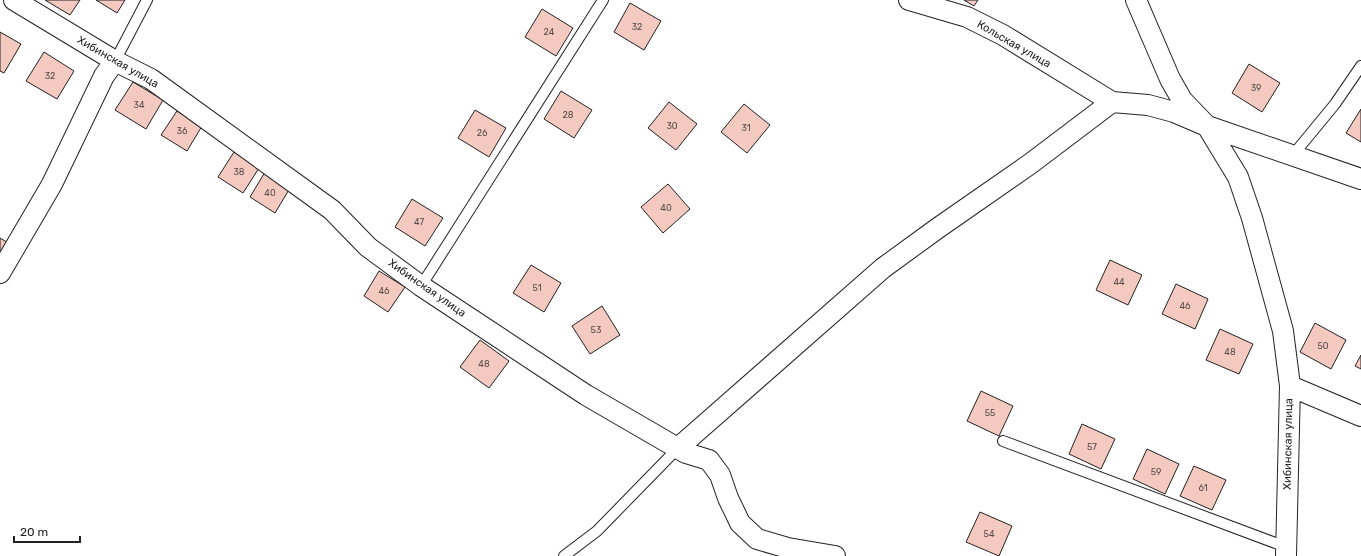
<svg xmlns="http://www.w3.org/2000/svg" width="1361" height="556" font-family="Rubik,sans-serif">
<style>
.building{fill:#f3c9c0;stroke:#222}
.lines{fill:none;stroke-linecap:round;stroke-linejoin:round}
.lane-casing{stroke:#222;stroke-width:12}
.street-casing{stroke:#222;stroke-width:22}
.lane{stroke:#fff;stroke-width:10}
.street{stroke:#fff;stroke-width:20}
.labels{text-anchor:middle;dominant-baseline:central;stroke-width:3;stroke-linejoin:round;paint-order:stroke}
.number-label{font-size:9px;fill:#564c4a}
.street-label{font-size:11px;fill:#222;stroke:#fff}
</style>
<rect width="100%" height="100%" fill="#fff"/>
<path class="building" d="M45,0H80L70,15Z
M96,0H125L117,13Z
M964,0H978L974,6Z
M630,3L661,21L644,50L614,32Z
M542,9L573,28L556,56L525,37Z
M0,32L21,44L4,73L0,71Z
M44,52L74,71L57,99L26,81Z
M1249,64L1280,83L1262,112L1232,93Z
M133,82L163,100L146,129L115,110Z
M561,91L592,110L574,138L544,119Z
M669,102L697,124L676,150L648,128Z
M744,104L770,125L747,153L721,132Z
M1361,109V142L1346,133Z
M475,110L506,128L489,157L458,138Z
M177,111L202,126L187,151L161,135Z
M234,152L259,168L243,193L218,177Z
M265,172L290,188L275,213L250,197Z
M668,184L690,209L663,233L641,207Z
M412,199L443,218L425,246L395,227Z
M0,238L10,244L0,261Z
M1110,260L1142,275L1128,305L1096,290Z
M531,265L561,283L544,312L513,293Z
M379,271L405,287L388,312L364,296Z
M1176,284L1208,299L1195,329L1162,314Z
M602,306L620,335L590,354L572,326Z
M1315,323L1346,340L1331,369L1300,352Z
M1220,329L1253,344L1239,374L1206,360Z
M480,340L509,361L489,388L460,367Z
M1361,355V369L1355,366Z
M981,391L1013,406L999,436L967,421Z
M1082,424L1115,439L1101,469L1069,454Z
M1147,449L1179,464L1165,494L1133,479Z
M1194,466L1226,480L1212,510L1180,496Z
M980,512L1012,526L999,556L966,542Z"/>
<g class="lines">
<defs>
<path id="lane" d="M115,61L147,0
M1293,155L1335,104L1361,66
M421,286L603,0
M1003,441L1286,547
M564,556L597,531L678,448"/>
<path id="street" d="M14,0L115,61L151,79L332,210L368,247L421,286L586,395L686,453L709,460L720,475L728,498L740,523L757,539L788,548L835,556
M909,0L967,17L1003,35L1112,102
M1136,0L1170,79L1182,100L1207,126L1238,177L1252,218L1283,331L1290,386L1286,556
M0,273L52,184L104,76L115,61
M1290,386L1361,416
M678,448L883,268L938,228L1030,164L1112,102L1148,105L1174,112L1207,126L1361,179"/>
</defs>
<use href="#lane" class="lane-casing"/>
<use href="#street" class="street-casing"/>
<use href="#lane" class="lane"/>
<use href="#street" class="street"/>
</g>
<g class="labels">
<g class="number-label">
<text x="637" y="27">32</text>
<text x="549" y="32">24</text>
<text x="50" y="76">32</text>
<text x="1256" y="88">39</text>
<text x="139" y="105">34</text>
<text x="568" y="115">28</text>
<text x="672" y="126">30</text>
<text x="746" y="128">31</text>
<text x="182" y="131">36</text>
<text x="482" y="133">26</text>
<text x="239" y="172">38</text>
<text x="270" y="193">40</text>
<text x="666" y="208">40</text>
<text x="419" y="222">47</text>
<text x="1119" y="282">44</text>
<text x="537" y="288">51</text>
<text x="384" y="291">46</text>
<text x="1185" y="306">46</text>
<text x="596" y="330">53</text>
<text x="1323" y="346">50</text>
<text x="1230" y="352">48</text>
<text x="484" y="364">48</text>
<text x="990" y="413">55</text>
<text x="1092" y="447">57</text>
<text x="1156" y="472">59</text>
<text x="1203" y="488">61</text>
<text x="989" y="534">54</text>
</g>
<g class="street-label">
<text transform="translate(1014 44) rotate(30)">Кольская улица</text>
<text transform="translate(118 62) rotate(30)">Хибинская улица</text>
<text transform="translate(427 288) rotate(35)">Хибинская улица</text>
<text transform="translate(1288 444) rotate(-89)">Хибинская улица</text>
</g>
</g>
<path d="M14 536v6h66v-6" fill="none" stroke="#222222" stroke-width="2"/>
<text x="20" y="536" font-size="12" fill="#222222" stroke="#ffffff" stroke-width="3" paint-order="stroke">20 m</text>
</svg>
